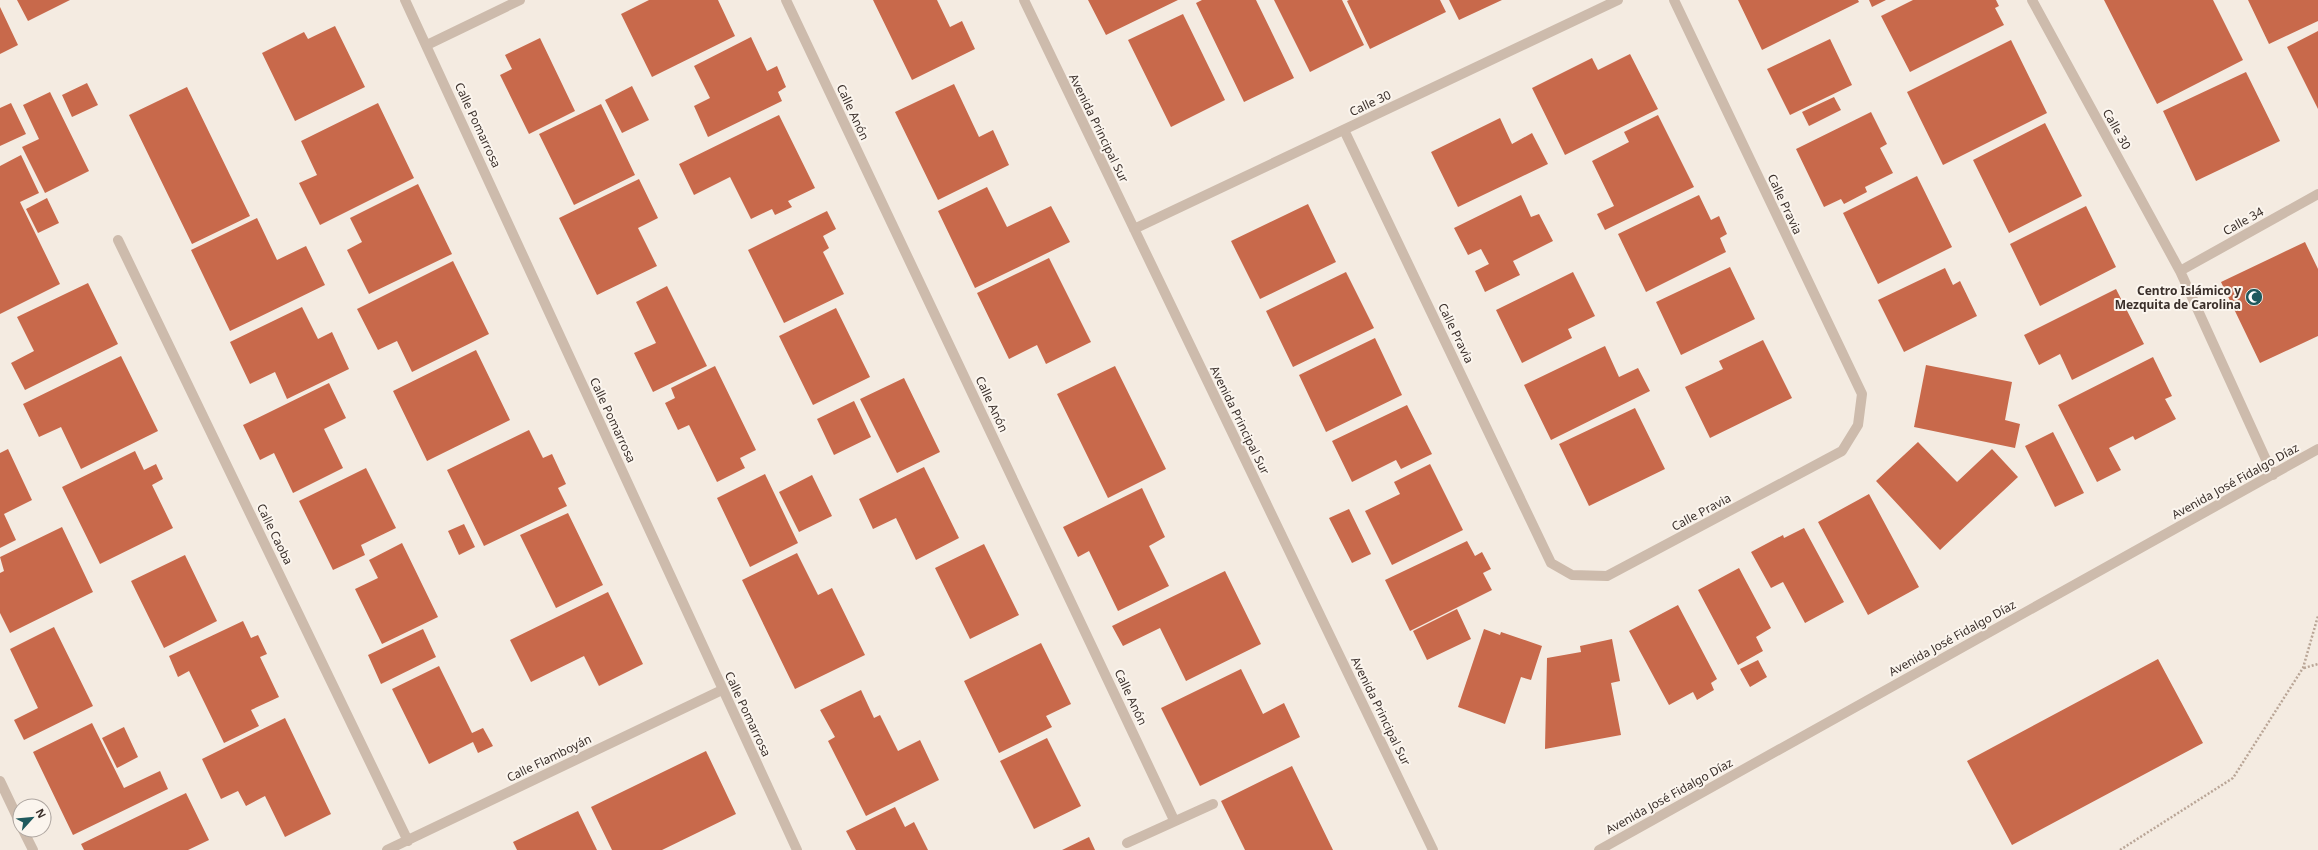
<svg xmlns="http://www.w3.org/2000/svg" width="2318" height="850" font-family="'Noto Sans',sans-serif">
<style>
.building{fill:#c8694b}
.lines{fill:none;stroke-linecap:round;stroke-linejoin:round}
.path{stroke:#b9a596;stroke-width:2.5;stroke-dasharray:2 2;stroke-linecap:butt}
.minor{stroke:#cdbbac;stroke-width:10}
.labels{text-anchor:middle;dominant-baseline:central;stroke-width:4;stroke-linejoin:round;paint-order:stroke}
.street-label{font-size:12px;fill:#3b302b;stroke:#fbf5ee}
.poi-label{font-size:12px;font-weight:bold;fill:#3b302b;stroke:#fbf5ee;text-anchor:end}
</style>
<rect width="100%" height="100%" fill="#f4ebe1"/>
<path class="building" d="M17,0H70L28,21Z
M649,0H718L735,36L652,77L621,14Z
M873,0H937L950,27L962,21L975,49L912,80Z
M1088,0H1178L1106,35Z
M1202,0H1256L1294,78L1244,102L1196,3Z
M1274,0H1342L1364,45L1310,72Z
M1349,0H1440L1446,12L1370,49L1347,1Z
M1449,0H1502L1459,20Z
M1738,0H1858L1859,2L1762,50Z
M1869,0H1886L1872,7Z
M1913,0H1996L1999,6L1995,8L2004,25L1910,72L1881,16Z
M2104,0H2213L2243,60L2157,104Z
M2248,0H2318V21L2269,44Z
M0,7L18,45L0,54Z
M1183,14L1225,100L1171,127L1128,40Z
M335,26L365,87L295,121L262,53L304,32L308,39Z
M2318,31V109L2287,47Z
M751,37L767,71L777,66L786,87L778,92L782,101L708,137L694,106L710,98L694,66Z
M540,38L575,111L529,134L500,75L512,69L505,55Z
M1830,39L1852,85L1790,115L1767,69Z
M2011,40L2047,113L1943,165L1907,92Z
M1630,54L1658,109L1565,155L1532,88L1592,58L1598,70Z
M2246,72L2280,141L2196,181L2163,111Z
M87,83L98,105L72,117L62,95Z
M954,84L979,137L993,130L1009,165L938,200L895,112Z
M632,86L649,120L622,133L605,100Z
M187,87L250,216L192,244L129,115Z
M50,92L89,171L45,193L22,147L39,139L23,105Z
M1834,97L1841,110L1809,126L1802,112Z
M11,103L26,134L0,146V108Z
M378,103L414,178L320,225L299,183L317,175L301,141Z
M601,104L635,175L574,205L539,134Z
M1871,112L1887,144L1880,148L1893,173L1865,187L1867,192L1844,204L1841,199L1824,207L1796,149Z
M779,115L815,188L788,201L792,207L775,215L772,209L751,219L730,177L694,195L679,164Z
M1658,115L1694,187L1605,230L1597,214L1614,206L1592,161L1629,142L1624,132Z
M1500,118L1512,144L1532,133L1548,164L1458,207L1431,152Z
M2045,123L2082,196L2009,233L1973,160Z
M21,155L39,193L20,202L60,284L0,314V166Z
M1917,176L1952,247L1878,284L1843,213Z
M639,179L658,218L638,228L657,266L597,295L559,218Z
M418,184L452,254L369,294L347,250L362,242L350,218Z
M987,187L1007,227L1051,206L1070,242L975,288L938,211Z
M1521,195L1531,217L1539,214L1553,241L1513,261L1520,275L1485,292L1475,271L1489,264L1481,249L1468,255L1454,228Z
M1699,195L1711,220L1719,216L1727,234L1720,238L1726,252L1646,292L1618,234Z
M47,198L59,223L38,233L26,209Z
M1308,204L1336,262L1260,299L1231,241Z
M2086,206L2116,267L2040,306L2010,244Z
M827,211L836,229L823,236L829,248L823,252L844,294L784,323L748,250Z
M257,218L277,260L306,246L325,285L230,331L191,250Z
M2305,242L2318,269V336L2260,363L2221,282Z
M1049,258L1091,342L1046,364L1037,345L1009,359L977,293Z
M453,261L489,334L412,372L397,341L378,350L357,309Z
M1730,267L1755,319L1681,355L1656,302Z
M1945,268L1953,285L1960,281L1977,316L1904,352L1878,300Z
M1346,272L1374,328L1293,367L1266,311Z
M1573,272L1595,316L1568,329L1572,338L1522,363L1496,310Z
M88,283L118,344L25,390L11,363L34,351L17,317Z
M667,286L707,366L653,392L634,353L656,343L636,302Z
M2116,289L2144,344L2072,380L2060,354L2039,365L2024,335Z
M302,307L318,339L332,332L349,369L287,399L275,372L250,384L230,342Z
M836,308L870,377L813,405L779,336Z
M1375,338L1402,395L1326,432L1299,375Z
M1763,340L1792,398L1710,438L1685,387L1723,369L1719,361Z
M1605,346L1619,377L1638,368L1650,391L1551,440L1524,385Z
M476,350L510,420L427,461L393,391Z
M121,356L158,431L81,469L61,427L39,437L23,404Z
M2153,357L2172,396L2165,399L2176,419L2135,440L2133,436L2109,448L2121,470L2097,482L2058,405Z
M1926,365L2012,382L2005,420L2020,424L2015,448L1914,427Z
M715,366L756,450L740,458L745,468L717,482L689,425L678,430L665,403L675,398L671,388Z
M1115,366L1166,469L1108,498L1057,394Z
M904,378L940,452L897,473L860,399Z
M329,383L346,418L324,429L343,468L293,493L274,453L260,460L243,425Z
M854,401L871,437L834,455L817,419Z
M1407,405L1432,454L1401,469L1396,460L1352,482L1332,441Z
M1635,408L1665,469L1589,506L1559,444Z
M529,430L543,458L552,454L566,484L558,488L567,506L484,546L447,470Z
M2053,432L2084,493L2055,507L2025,446Z
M1918,442L1957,482L1992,449L2018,477L1940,550L1876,481Z
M8,449L32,500L4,514L16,540L0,548V453Z
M135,451L144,470L156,464L163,479L152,485L173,528L100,564L62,487Z
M1430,464L1463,530L1392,565L1365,511L1400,494L1394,482Z
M924,467L959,538L916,560L896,518L873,529L859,499Z
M366,468L396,528L361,545L365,555L333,570L299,501Z
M765,474L798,543L750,567L717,498Z
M812,475L832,516L799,532L779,492Z
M1142,488L1165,537L1149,546L1169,586L1118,611L1089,551L1078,557L1063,527Z
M1869,494L1919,587L1868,615L1818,522Z
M1349,509L1371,554L1352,563L1329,518Z
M568,513L603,585L556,608L520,535Z
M464,524L475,547L459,555L448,531Z
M62,527L93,592L10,633L0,613V573L4,571L0,557Z
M1804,528L1844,602L1805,623L1783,582L1771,588L1751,552L1783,535L1784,538Z
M1467,541L1475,556L1482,552L1491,569L1483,573L1492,590L1410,631L1385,580Z
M402,543L438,617L382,644L355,589L378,578L369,560Z
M984,544L1019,615L970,639L935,568Z
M797,553L818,595L832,588L865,655L795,689L742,580Z
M185,555L217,621L164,648L131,581Z
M1739,568L1771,628L1756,637L1763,651L1738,665L1698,590Z
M1225,571L1261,644L1186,681L1160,628L1123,646L1112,626Z
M608,592L643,664L599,686L584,656L531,682L510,640Z
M1678,605L1717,679L1711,683L1714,690L1697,700L1693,692L1669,705L1629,631Z
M1457,609L1471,639L1427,660L1413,631Z
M243,621L251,638L258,635L267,654L260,657L279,697L251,710L259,726L224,743L189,671L178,677L169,656Z
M54,627L93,706L24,740L14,720L38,708L10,649Z
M423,629L436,657L381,684L368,655Z
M1484,629L1500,635L1501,632L1542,646L1531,680L1521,677L1505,724L1458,707Z
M1612,639L1620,681L1611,683L1621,735L1545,749L1547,658L1581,652L1580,646Z
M1041,643L1071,704L1046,716L1052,727L999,753L964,681Z
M2158,659L2203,743L2012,845L1967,761Z
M1758,660L1767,677L1750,687L1740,669Z
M439,666L472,733L483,728L493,746L478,753L473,742L429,764L392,689Z
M1241,669L1263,714L1284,703L1300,737L1200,786L1161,708Z
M861,690L874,718L880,715L898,751L920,740L939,780L866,816L828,741L835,737L820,710Z
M285,718L331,814L285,837L265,796L246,806L238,791L221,799L202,759Z
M92,723L124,788L160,771L168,789L73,835L33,752Z
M124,727L138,757L117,768L102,738Z
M1047,738L1081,806L1034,829L1000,761Z
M706,751L736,814L662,850H612L591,807Z
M1292,766L1333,850H1245L1221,801Z
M186,793L209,840L188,850H84L81,844Z
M895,807L905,827L914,822L928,850H856L846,831Z
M578,811L597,850H517L513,842Z
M1089,837L1095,850H1062Z"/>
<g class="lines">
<path class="path" d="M2304,668L2318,664
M2120,850L2233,778L2303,668L2318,616"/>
<path class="minor" d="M405,0L797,850
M786,0L1174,820
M1024,0L1433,850
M2032,0L2180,271L2273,475
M427,45L520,0
M1344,130L1551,563L1572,575L1607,576L1842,451L1858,425L1862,394L1674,0
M1134,229L1618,0
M118,240L408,841
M2180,271L2318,194
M0,781L20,823
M23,830L33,850
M1127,843L1213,804
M387,850L722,690
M1599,850L2318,449"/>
</g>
<defs>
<symbol id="mosque-disc" viewBox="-11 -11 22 22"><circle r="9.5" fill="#1f5a5e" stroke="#fbf5ee"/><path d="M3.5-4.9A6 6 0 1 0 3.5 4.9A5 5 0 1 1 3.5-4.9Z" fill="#fff"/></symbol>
</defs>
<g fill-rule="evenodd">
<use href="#mosque-disc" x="2244" y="287" width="20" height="20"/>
</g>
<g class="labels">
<g class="street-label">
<text transform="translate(1370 103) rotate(-25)">Calle 30</text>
<text transform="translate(853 112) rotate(65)">Calle Anón</text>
<text transform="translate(478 125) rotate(65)">Calle Pomarrosa</text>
<text transform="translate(1099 128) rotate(64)">Avenida Principal Sur</text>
<text transform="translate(2117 129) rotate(61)">Calle 30</text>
<text transform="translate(1785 204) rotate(65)">Calle Pravia</text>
<text transform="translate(2243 221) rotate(-29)">Calle 34</text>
<text transform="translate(1456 333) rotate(64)">Calle Pravia</text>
<text transform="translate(992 404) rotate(65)">Calle Anón</text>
<text transform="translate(613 420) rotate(65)">Calle Pomarrosa</text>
<text transform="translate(1240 420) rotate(64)">Avenida Principal Sur</text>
<text transform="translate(2235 481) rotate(-29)">Avenida José Fidalgo Díaz</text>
<text transform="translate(1701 512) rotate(-28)">Calle Pravia</text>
<text transform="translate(275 534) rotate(64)">Calle Caoba</text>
<text transform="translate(1952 638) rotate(-29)">Avenida José Fidalgo Díaz</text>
<text transform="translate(1131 697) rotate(65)">Calle Anón</text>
<text transform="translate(1381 711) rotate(64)">Avenida Principal Sur</text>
<text transform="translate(748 714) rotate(65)">Calle Pomarrosa</text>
<text transform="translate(549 758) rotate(-26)">Calle Flamboyán</text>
<text transform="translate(1669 796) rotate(-29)">Avenida José Fidalgo Díaz</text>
</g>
<g class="poi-label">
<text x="2241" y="290">Centro Islámico y<tspan x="2241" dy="14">Mezquita de Carolina</tspan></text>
</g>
</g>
<g transform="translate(32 818) rotate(63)"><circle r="19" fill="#fbf5ee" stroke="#aea6a0"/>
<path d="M0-3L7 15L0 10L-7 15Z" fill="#1f5a5e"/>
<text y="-6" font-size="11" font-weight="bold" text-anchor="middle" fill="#3b302b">N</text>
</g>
</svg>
